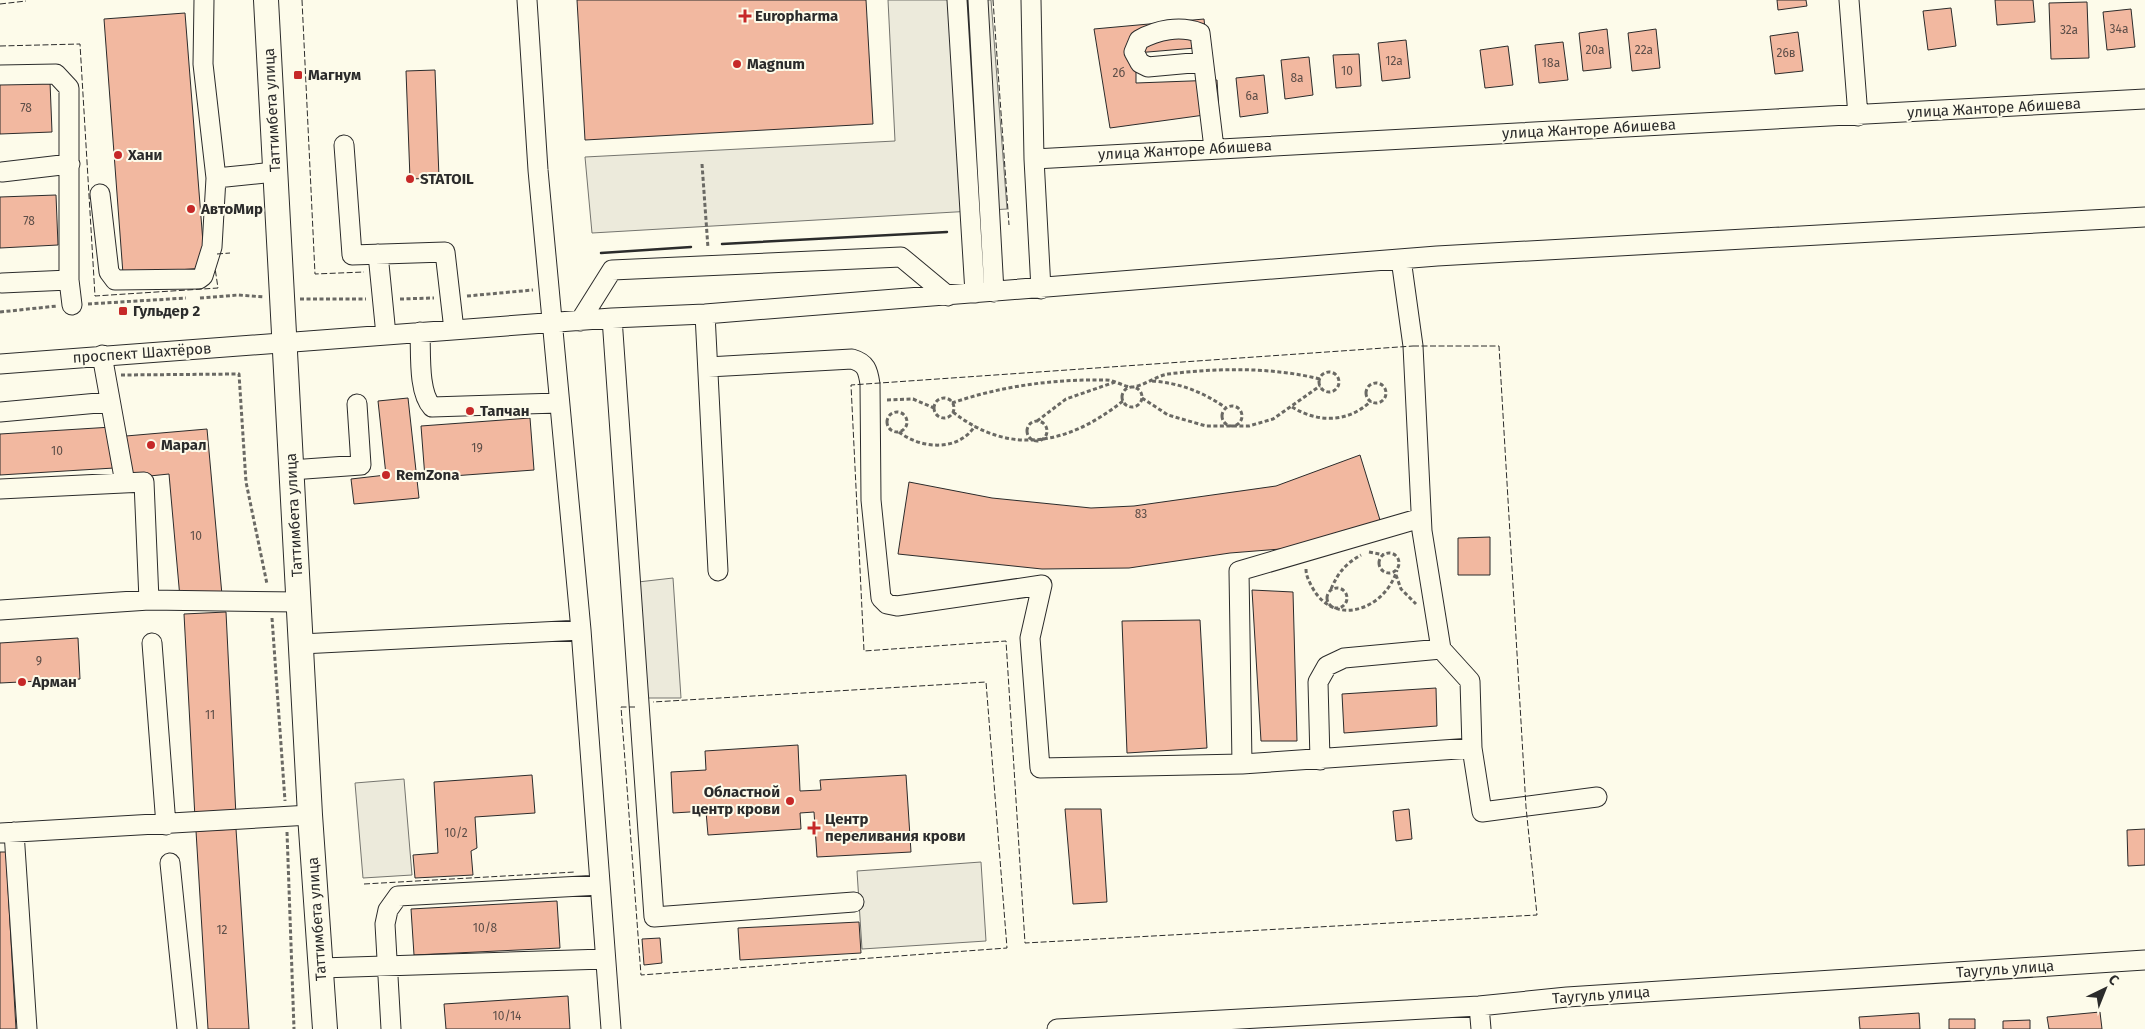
<svg xmlns="http://www.w3.org/2000/svg" width="2145" height="1029" font-family="'Fira Sans',sans-serif">
<style>
.parking{fill:#eceadb;stroke:#74746e}
.building{fill:#f2b8a0;stroke:#2b2b2b}
.lines{fill:none;stroke-linecap:round;stroke-linejoin:round}
.minor-casing{stroke:#2b2b2b;stroke-width:21}
.major-casing{stroke:#2b2b2b;stroke-width:26}
.path{stroke:#6a6964;stroke-width:3;stroke-dasharray:4 2.5;stroke-linecap:butt}
.minor{stroke:#fdfbea;stroke-width:19}
.major{stroke:#fdfbea;stroke-width:24}
.fence{stroke:#2b2b2b;stroke-width:1;stroke-dasharray:6 2.5;stroke-linecap:butt}
.wall{stroke:#2b2b2b;stroke-width:2.5}
.poi-dot{fill:#c62828;stroke:#fdfbea;stroke-width:2}
.labels{text-anchor:middle;dominant-baseline:central;stroke-width:4;stroke-linejoin:round;paint-order:stroke}
.number-label{font-size:12px;fill:#5d4e48}
.poi-label{font-size:15px;font-weight:bold;fill:#2b2b2b;stroke:#fdfbea;text-anchor:start}
.street-label{font-size:15px;fill:#2b2b2b;stroke:#fdfbea}
</style>
<rect width="100%" height="100%" fill="#fdfbea"/>
<path class="parking" d="M888,0H991L1007,209L592,233L585,157L895,141Z
M673,578L681,698H646L638,582Z
M404,779L412,875L363,878L355,783Z
M981,862L986,941L862,949L857,871Z"/>
<path class="building" d="M577,0H866L873,124L585,140Z
M1777,0H1806L1807,6L1778,10Z
M1995,0H2033L2035,22L1997,25Z
M2087,2L2089,58L2051,59L2049,3Z
M1951,8L1956,46L1928,50L1923,11Z
M2131,9L2135,47L2107,50L2103,12Z
M185,13L205,268L123,274L104,19Z
M1204,19L1207,47L1136,53V83L1217,80L1219,113L1110,128L1094,29Z
M1607,29L1611,68L1583,71L1579,33Z
M1656,29L1660,68L1632,71L1628,33Z
M1798,32L1803,71L1775,74L1770,36Z
M1406,40L1410,78L1382,81L1378,43Z
M1563,42L1568,80L1539,83L1535,45Z
M1508,46L1513,85L1485,88L1480,50Z
M1359,54L1361,86L1336,88L1333,55Z
M1309,57L1313,95L1285,99L1281,60Z
M435,70L439,178L410,179L406,71Z
M1264,75L1268,113L1240,117L1236,78Z
M50,82L52,132L0,134V84Z
M56,195L58,245L0,248V197Z
M408,398L419,498L354,504L351,479L386,475L378,401Z
M530,418L534,470L425,478L421,426Z
M112,427L114,468L0,475V434Z
M207,429L222,595L180,598L169,474L130,478L126,436Z
M1360,455L1380,520L1306,547L1230,553L1129,568L1042,569L898,554L909,482L992,498L1091,508L1134,506L1276,486Z
M1490,537V575H1458V538Z
M1252,590L1293,592L1297,741H1261Z
M226,612L236,816L195,818L184,614Z
M1200,620L1207,748L1127,753L1122,621Z
M78,638L80,679L0,683V643Z
M1436,688L1437,726L1344,733L1342,694Z
M798,745L800,791L821,790L820,780L906,775L911,852L817,857L814,812L800,813L801,829L708,835L706,811L673,813L671,772L706,770L705,751Z
M532,775L535,813L475,817L477,848L471,851L473,875L415,878L413,855L438,853L434,782Z
M1065,809H1101L1107,902L1073,904Z
M1409,809L1412,839L1396,841L1393,811Z
M236,829L249,1029H208L196,831Z
M2145,829V865L2128,866L2127,830Z
M0,852H6L16,1029H0Z
M557,901L560,948L414,955L411,909Z
M859,922L861,953L740,960L738,928Z
M660,938L662,963L644,965L642,939Z
M568,996L570,1029H446L444,1004Z
M2100,1012L2102,1029H2049L2047,1017Z
M1919,1013L1920,1029H1860L1859,1017Z
M1949,1019H1975V1029H1949Z
M2030,1020V1029H2003V1021Z"/>
<g class="lines">
<defs>
<path id="minor" d="M527,0L538,170L581,630L611,1029
M957,0L975,293
M978,0L994,292
M1031,0L1034,159L1041,289
M1849,0L1858,116
M1203,62L1148,67L1140,63L1134,52L1139,40C1157,30 1180,25 1200,33L1214,148
M0,75L56,74L69,88V280
M344,145L352,255L445,252L454,330
M1034,159L2145,99
M2,172L70,164
M216,178L275,172
M100,194L109,272L115,280L199,279L203,276L212,247L216,178L203,64L204,0
M378,254L386,335
M1401,259L1413,346L1422,531L1441,649L1470,681L1472,748L1482,812L1597,797
M2,283L69,280L72,305
M705,314L718,571
M612,318L654,917L854,902
M580,321L612,270L901,257L948,296
M420,332C421,353 418,392 432,407L559,403
M102,355L125,483
M0,364L612,318L705,314L1437,256L2145,217
M708,367L852,359C866,363 868,370 870,384L871,500L881,598L887,604L897,606L1042,585L1030,638L1040,768L1242,764L1472,748
M0,412L109,402
M291,470L361,465L357,404
M0,489L144,482L149,600
M0,610L149,600L299,602
M152,643L166,825
M301,644L581,630
M1320,760L1318,682L1327,666L1344,658L1441,649
M1242,764L1239,571L1421,518
M14,832L27,1029
M0,833L310,815
M170,863L187,1029
M321,968L605,959
M1479,1006L1481,1029
M391,1029L385,924L388,910L398,896L600,885
M1057,1029L1479,1006L1567,997L2145,960"/>
<path id="major" d="M266,0L310,815L325,1029"/>
</defs>
<use href="#minor" class="minor-casing"/>
<use href="#major" class="major-casing"/>
<path class="path" d="M702,164L708,248
M467,296L533,290
M200,298L238,295L264,297
M300,299H366
M400,299L434,298
M88,304L186,298
M0,312L57,306
M1319 382a10 10 0 1 1 20 0a10 10 0 1 1-20 0Z
M121,375L239,374L246,482L267,584
M1152,381C1180,383 1203,392 1226,408
M1366 393a10 10 0 1 1 20 0a10 10 0 1 1-20 0Z
M1122 397a10 10 0 1 1 20 0a10 10 0 1 1-20 0Z
M1142,398L1168,415L1206,426H1249L1273,419L1320,386
M934 408a10 10 0 1 1 20 0a10 10 0 1 1-20 0Z
M887,400L913,399L934,408
M952,403C1001,386 1054,379 1106,380C1115,380 1124,387 1132,387C1144,386 1156,376 1168,374C1218,368 1271,367 1320,379
M1222 416a10 10 0 1 1 20 0a10 10 0 1 1-20 0Z
M1292,407C1318,423 1348,423 1371,401
M953,412C1010,457 1069,444 1123,401
M887 422a10 10 0 1 1 20 0a10 10 0 1 1-20 0Z
M1037,421L1066,399L1115,382
M1027 431a10 10 0 1 1 20 0a10 10 0 1 1-20 0Z
M899,432C921,449 958,452 975,426
M1369,552L1384,555
M1379 563a10 10 0 1 1 20 0a10 10 0 1 1-20 0Z
M1306,569C1306,576 1309,581 1312,587C1334,628 1385,610 1397,570
M1396,575L1401,589L1416,604
M1327 598a10 10 0 1 1 20 0a10 10 0 1 1-20 0Z
M1331,589C1338,573 1345,564 1361,555
M272,618L285,801
M287,832L294,1029"/>
<use href="#minor" class="minor"/>
<use href="#major" class="major"/>
<path class="fence" d="M302,0L315,274L364,272
M993,0L1009,225
M0,4L26,1
M0,46L80,44L95,296L218,288L215,268
M217,254L230,253
M1413,346H1499L1526,807L1537,915L1025,943L1006,641L864,651L851,385Z
M635,707H621L641,975L1007,948L986,682L653,702
M364,884L575,872"/>
<path class="wall" d="M722,244L947,232
M601,253L691,247"/>
</g>
<g class="poi-dot">
<path d="M742.5 8.5h5v5h5v5h-5v5h-5v-5h-5v-5h5z"/>
<circle cx="737" cy="64" r="5"/>
<rect x="293" y="70" width="10" height="10" rx="2.5"/>
<circle cx="118" cy="155" r="5"/>
<circle cx="410" cy="179" r="5"/>
<circle cx="191" cy="209" r="5"/>
<rect x="118" y="306" width="10" height="10" rx="2.5"/>
<circle cx="470" cy="411" r="5"/>
<circle cx="151" cy="445" r="5"/>
<circle cx="386" cy="475" r="5"/>
<circle cx="22" cy="682" r="5"/>
<circle cx="790" cy="801" r="5"/>
<path d="M811.5 820.5h5v5h5v5h-5v5h-5v-5h-5v-5h5z"/>
</g>
<g class="labels">
<g class="number-label">
<text x="2119" y="29">34а</text>
<text x="2069" y="30">32а</text>
<text x="1595" y="50">20а</text>
<text x="1644" y="50">22а</text>
<text x="1786" y="53">26в</text>
<text x="1394" y="61">12а</text>
<text x="1551" y="63">18а</text>
<text x="1347" y="71">10</text>
<text x="1119" y="73">2б</text>
<text x="1297" y="78">8а</text>
<text x="1252" y="96">6а</text>
<text x="26" y="108">78</text>
<text x="29" y="221">78</text>
<text x="477" y="448">19</text>
<text x="57" y="451">10</text>
<text x="1141" y="514">83</text>
<text x="196" y="536">10</text>
<text x="39" y="661">9</text>
<text x="210" y="715">11</text>
<text x="456" y="833">10/2</text>
<text x="485" y="928">10/8</text>
<text x="222" y="930">12</text>
<text x="507" y="1016">10/14</text>
</g>
<g class="poi-label">
<text x="755" y="16">Europharma</text>
<text x="747" y="64">Magnum</text>
<text x="308" y="75">Магнум</text>
<text x="128" y="155">Хани</text>
<text x="420" y="179">STATOIL</text>
<text x="201" y="209">АвтоМир</text>
<text x="133" y="311">Гульдер 2</text>
<text x="480" y="411">Тапчан</text>
<text x="161" y="445">Марал</text>
<text x="396" y="475">RemZona</text>
<text x="32" y="682">Арман</text>
<text x="780" y="792" text-anchor="end">Областной<tspan x="780" dy="17">центр крови</tspan></text>
<text x="825" y="819">Центр<tspan x="825" dy="17">переливания крови</tspan></text>
</g>
<g class="street-label">
<text transform="translate(1994 108) rotate(-3)">улица Жанторе Абишева</text>
<text transform="translate(272 110) rotate(-93)">Таттимбета улица</text>
<text transform="translate(1589 129) rotate(-3)">улица Жанторе Абишева</text>
<text transform="translate(1185 150) rotate(-3)">улица Жанторе Абишева</text>
<text transform="translate(142 353) rotate(-4)">проспект Шахтёров</text>
<text transform="translate(294 515) rotate(-93)">Таттимбета улица</text>
<text transform="translate(317 919) rotate(-94)">Таттимбета улица</text>
<text transform="translate(2005 969) rotate(-4)">Таугуль улица</text>
<text transform="translate(1601 995) rotate(-4)">Таугуль улица</text>
</g>
</g>
<g transform="translate(2105 989) rotate(43)" stroke="#fdfbea" stroke-width="4" paint-order="stroke">
<path d="M0-4L9 19L0 12L-9 19Z" fill="#2b2b2b"/>
<text y="-8" font-size="14" font-weight="bold" text-anchor="middle" fill="#2b2b2b">С</text>
</g>
</svg>
